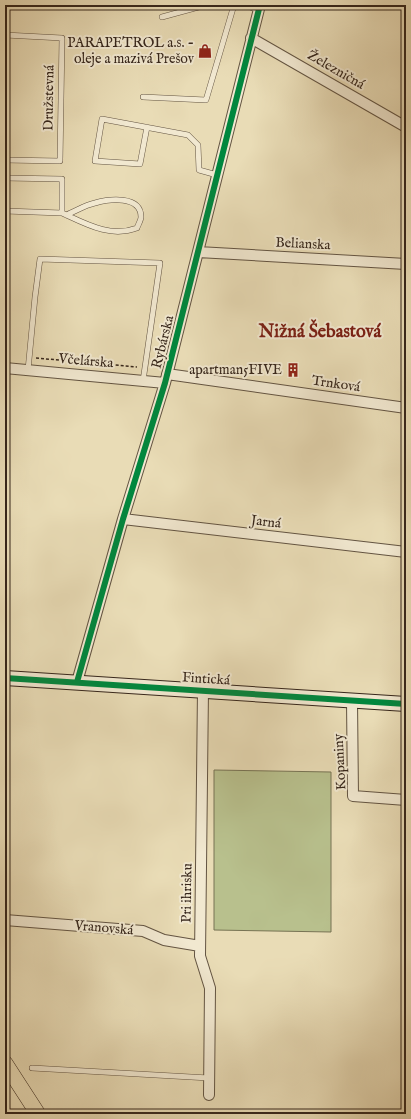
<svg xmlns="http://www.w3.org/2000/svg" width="411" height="1119" font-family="'IM FELL English',serif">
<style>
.green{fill:#b8c08d;stroke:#777354}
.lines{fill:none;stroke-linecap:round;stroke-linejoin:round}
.lane-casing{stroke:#635442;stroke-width:6}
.street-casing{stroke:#635442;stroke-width:12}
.secondary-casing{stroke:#36261b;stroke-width:16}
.primary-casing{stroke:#36261b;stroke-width:16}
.path{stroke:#36261b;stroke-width:1.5;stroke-dasharray:3 2;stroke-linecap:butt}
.lane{stroke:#f1e8d0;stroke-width:5}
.street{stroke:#f1e8d0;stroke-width:10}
.secondary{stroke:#f1e8d0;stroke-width:14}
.primary{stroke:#e9dcb6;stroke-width:15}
.cycleway-casing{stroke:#f1e8d0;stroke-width:8}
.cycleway{stroke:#00873e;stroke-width:6}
.labels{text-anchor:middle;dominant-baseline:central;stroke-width:4;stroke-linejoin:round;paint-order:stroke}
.poi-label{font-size:14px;fill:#36261b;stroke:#f1e8d0;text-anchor:end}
.street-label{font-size:14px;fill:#36261b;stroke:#f1e8d0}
.district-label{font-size:18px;font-weight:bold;fill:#7a1f14;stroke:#f1e8d0}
</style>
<rect width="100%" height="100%" fill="#e9dcb6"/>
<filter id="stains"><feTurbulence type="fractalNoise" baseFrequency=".005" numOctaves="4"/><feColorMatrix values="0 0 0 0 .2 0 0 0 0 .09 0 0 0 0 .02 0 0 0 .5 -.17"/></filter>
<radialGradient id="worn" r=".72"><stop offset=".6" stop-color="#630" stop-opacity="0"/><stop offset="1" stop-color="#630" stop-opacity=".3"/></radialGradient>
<path class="green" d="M214,770L331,772V932L214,930Z"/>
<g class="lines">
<defs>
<path id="lane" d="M245,5L258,10
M162,17L206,5
M5,35L62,38L60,161L5,160
M143,97L206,100L234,5
M147,127L140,164L95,161L102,119L188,135L198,145L199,170L217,175
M5,178L62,179V213L5,211
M62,213C86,224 110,238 137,228C138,225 141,220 141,217C141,195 109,199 95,203C85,205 76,211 66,215
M5,254V276
M28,370L35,297L40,259L160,263L143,381
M32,1068L209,1078"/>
<path id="street" d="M251,38L406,127
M198,252L406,264
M5,368L165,383
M167,374L406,408
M123,519L406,552
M77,682L123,519L165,383L260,5
M203,690L200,956L210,988L209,1095
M352,701L353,796L406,800
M5,920L143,931L164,940L200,946"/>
<path id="secondary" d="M5,678L406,704"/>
<path id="primary" d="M5,1063L38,1114"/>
</defs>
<use href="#lane" class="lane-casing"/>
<use href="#street" class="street-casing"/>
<use href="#secondary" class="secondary-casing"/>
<use href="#primary" class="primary-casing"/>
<path class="path" d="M36,358L137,367
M5,417L9,377
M403,692L406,682"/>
<use href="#lane" class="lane"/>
<use href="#street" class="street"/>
<use href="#secondary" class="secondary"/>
<use href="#primary" class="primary"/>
<defs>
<path id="cycleway" d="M5,678L406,704
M77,682L123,519L165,383L260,5"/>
</defs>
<use href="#cycleway" class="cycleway-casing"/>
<use href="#cycleway" class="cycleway"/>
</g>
<defs>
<symbol id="shop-bare" viewBox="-9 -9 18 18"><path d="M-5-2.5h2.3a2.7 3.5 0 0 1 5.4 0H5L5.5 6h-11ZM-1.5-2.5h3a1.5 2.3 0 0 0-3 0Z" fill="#8f2418" stroke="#f1e8d0" stroke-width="2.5" paint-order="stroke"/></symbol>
<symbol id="building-bare" viewBox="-9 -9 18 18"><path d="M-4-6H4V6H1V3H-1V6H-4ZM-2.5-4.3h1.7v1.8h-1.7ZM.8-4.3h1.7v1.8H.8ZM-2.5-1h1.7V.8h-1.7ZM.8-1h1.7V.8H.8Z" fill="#8f2418" stroke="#f1e8d0" stroke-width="2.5" paint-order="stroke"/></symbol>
</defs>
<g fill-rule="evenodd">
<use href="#shop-bare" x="195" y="41" width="20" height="20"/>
<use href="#building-bare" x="283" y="360" width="20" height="20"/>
</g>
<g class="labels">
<g class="poi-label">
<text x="194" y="43">PARAPETROL a.s. -<tspan x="194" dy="16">oleje a mazivá Prešov</tspan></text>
<text x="282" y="370">apartman5FIVE</text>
</g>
<g class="street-label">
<text transform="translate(336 70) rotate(30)">Železničná</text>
<text transform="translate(49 98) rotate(-89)">Družstevná</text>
<text transform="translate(303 244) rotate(3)">Belianska</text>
<text transform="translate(163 342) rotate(-76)">Rybárska</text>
<text transform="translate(86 361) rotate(5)">Včelárska</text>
<text transform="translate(336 384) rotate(8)">Trnková</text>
<text transform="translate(266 522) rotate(7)">Jarná</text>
<text transform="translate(206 679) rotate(4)">Fintická</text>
<text transform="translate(340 762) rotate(-93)">Kopaniny</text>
<text transform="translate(187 893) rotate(-89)">Pri ihrisku</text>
<text transform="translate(104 928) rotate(5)">Vranovská</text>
</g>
<g class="district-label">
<text x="320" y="332">Nižná Šebastová</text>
</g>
</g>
<rect width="411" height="1119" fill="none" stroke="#e9dcb6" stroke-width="20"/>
<rect x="6" y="6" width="399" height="1107" fill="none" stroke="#36261b" stroke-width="2"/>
<rect x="10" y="10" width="391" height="1099" fill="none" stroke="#36261b"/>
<rect width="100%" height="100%" filter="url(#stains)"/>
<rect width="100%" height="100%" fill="url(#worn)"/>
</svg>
